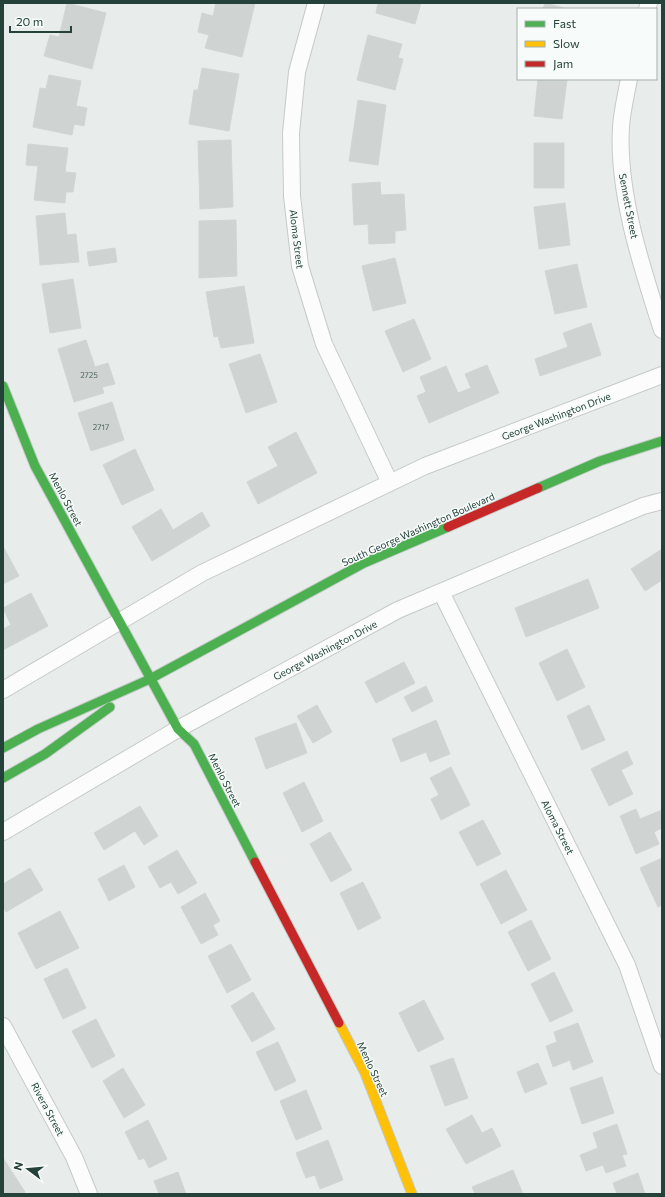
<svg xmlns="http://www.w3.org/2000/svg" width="665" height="1197" font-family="Commissioner,sans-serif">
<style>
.building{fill:#cfd4d2;stroke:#d1d6d4}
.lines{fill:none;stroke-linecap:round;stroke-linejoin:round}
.street-casing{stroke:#c5cac8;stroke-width:18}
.fast-casing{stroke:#c3cbc8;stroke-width:11}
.slow-casing{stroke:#c3cbc8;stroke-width:11}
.jam-casing{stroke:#c3cbc8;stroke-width:11}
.street{stroke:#fcfcfc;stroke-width:16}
.fast{stroke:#4caf50;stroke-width:9}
.slow{stroke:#ffc107;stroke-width:9}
.jam{stroke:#c62828;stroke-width:9}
.labels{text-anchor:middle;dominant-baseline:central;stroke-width:3;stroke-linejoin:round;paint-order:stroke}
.number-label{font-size:8px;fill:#506761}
.street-label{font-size:10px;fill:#24423a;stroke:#f7fbf9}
</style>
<rect width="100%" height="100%" fill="#e8edeb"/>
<path class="building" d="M67,3L106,13L92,69L44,56L50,35L59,37Z
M216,3H255L242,57L205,48L209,35L198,32L202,13L213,16Z
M378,3H421L415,24L376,13Z
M545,3L568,9H543Z
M368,35L402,44L398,58L403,59L395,90L357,80Z
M202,68L239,74L229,131L189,124L194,90H198Z
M49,75L81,81L76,106L87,108L84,126L74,124L72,135L33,127L40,88L46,89Z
M538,79H567L562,119L534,116Z
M358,100L386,105L378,165L349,161Z
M231,140L233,207L200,209L198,141Z
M534,143H564V188H534Z
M28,144L68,148L65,172L76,173L73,192H66L65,203L34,200L38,166L26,165Z
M380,182L381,195L404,194L406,230L395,231V243L369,244L368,224L354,225L352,184Z
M565,203L570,245L539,249L534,207Z
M65,213L67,235L76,234L79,262L40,265L36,216Z
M236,220L237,276L199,278V221Z
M115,248L117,262L89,266L87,252Z
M395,258L406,303L373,311L362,266Z
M577,264L587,307L555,314L545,271Z
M73,279L81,328L50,333L42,284Z
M244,286L254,343L221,348L218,336L214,337L206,292Z
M414,319L431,359L403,372L385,331Z
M591,323L601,355L540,376L535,359L568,347L563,333Z
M86,340L95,367L108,363L115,384L102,387L104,393L74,402L58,349Z
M260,354L277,402L246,413L229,364Z
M487,365L499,393L429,423L417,396L426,392L420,377L446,366L458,393L471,388L465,374Z
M112,402L124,440L91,451L78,413Z
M296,432L317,473L258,504L247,482L278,466L268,447Z
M135,449L154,490L122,505L103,465Z
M161,509L173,530L202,512L210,526L152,561L132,527Z
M3,546L19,576L3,584Z
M662,549V580L645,591L631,569Z
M588,579L599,608L526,637L515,608Z
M31,593L48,626L3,650V629L11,625L3,608Z
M567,649L585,687L557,701L539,663Z
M404,662L415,683L376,703L365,682Z
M426,686L433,701L412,712L404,697Z
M317,705L332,732L313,743L297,716Z
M589,705L605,740L582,750L567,716Z
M436,720L450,754L430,762L426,752L401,762L392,739Z
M296,723L307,753L266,769L255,738Z
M627,751L633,764L621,770L633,794L609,806L591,769Z
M451,767L470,805L441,820L431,799L439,795L430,778Z
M304,782L323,821L302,832L283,793Z
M140,806L158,836L144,845L135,831L104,850L94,833Z
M636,809L640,819L662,810V828L654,832L659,844L636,854L620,816Z
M483,820L501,854L477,866L459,832Z
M330,832L352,870L331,882L310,844Z
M177,850L197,883L178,894L171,882L160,888L148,867Z
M662,858V905L658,907L640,868Z
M124,865L135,887L109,901L98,879Z
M30,868L43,890L6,912L3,907V884Z
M506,870L527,910L501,924L480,884Z
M363,882L381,918L358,930L340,893Z
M205,893L220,921L213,925L218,935L201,944L181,907Z
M60,911L79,948L36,969L18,933Z
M531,920L551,959L528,971L508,932Z
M231,944L251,980L227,993L208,956Z
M67,968L86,1008L63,1019L44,979Z
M554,972L573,1011L550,1022L531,984Z
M253,992L275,1029L252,1042L231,1006Z
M424,1000L444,1039L418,1052L399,1013Z
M96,1019L115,1056L92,1068L72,1031Z
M578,1023L593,1062L573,1070L570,1060L553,1067L546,1046L557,1042L554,1032Z
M278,1042L296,1081L275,1091L256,1052Z
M453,1058L468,1098L445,1106L430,1066Z
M538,1063L547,1084L525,1093L517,1072Z
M123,1068L145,1105L124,1118L103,1081Z
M602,1077L614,1113L582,1124L570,1088Z
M306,1090L322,1129L296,1140L280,1101Z
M472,1115L482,1133L492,1128L501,1146L466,1164L446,1129Z
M148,1120L167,1159L149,1168L144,1158L139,1160L125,1132Z
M617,1124L627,1154L622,1155L626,1166L606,1173L603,1165L586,1171L580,1155L598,1148L593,1133Z
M328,1140L343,1180L320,1189L315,1175L306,1178L296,1153Z
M3,1158L25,1192L22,1194H3Z
M513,1170L523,1194H475L472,1187Z
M178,1172L186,1194H159L154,1181Z
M638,1173L645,1194H617L613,1183Z"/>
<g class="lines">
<defs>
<path id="street" d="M316,3L297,72L291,133L292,196L300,266L324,344L390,483
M647,9L649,3
M629,79C626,95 622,111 621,127C617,193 642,268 662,330
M441,592L627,965L662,1066
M3,690L202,573L425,466L662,375
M3,832L178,729L398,610L643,506L662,501
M3,1026L74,1157L89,1194"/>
<path id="fast" d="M3,386L35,466L178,729L194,744L255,862
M538,488L600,461L662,441
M3,748L38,729L150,679L364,563L448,527
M3,778L45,754L110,707"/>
<path id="slow" d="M339,1023L365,1073L412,1194"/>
<path id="jam" d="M448,527L538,488
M255,862L339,1023"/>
</defs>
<use href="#street" class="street-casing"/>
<use href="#fast" class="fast-casing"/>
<use href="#slow" class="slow-casing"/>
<use href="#jam" class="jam-casing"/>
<use href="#street" class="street"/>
<use href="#fast" class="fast"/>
<use href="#slow" class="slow"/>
<use href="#jam" class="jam"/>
</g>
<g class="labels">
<g class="number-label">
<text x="89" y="375">2725</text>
<text x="101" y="427">2717</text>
</g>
<g class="street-label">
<text transform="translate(629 206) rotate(79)">Sennett Street</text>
<text transform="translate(297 239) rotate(83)">Aloma Street</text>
<text transform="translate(556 416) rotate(-21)">George Washington Drive</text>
<text transform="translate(66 499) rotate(62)">Menlo Street</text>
<text transform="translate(418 529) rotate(-24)">South George Washington Boulevard</text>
<text transform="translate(325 650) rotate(-28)">George Washington Drive</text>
<text transform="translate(225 780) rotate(63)">Menlo Street</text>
<text transform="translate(558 827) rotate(63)">Aloma Street</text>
<text transform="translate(373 1069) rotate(65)">Menlo Street</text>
<text transform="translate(48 1109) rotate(62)">Rivera Street</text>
</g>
</g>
<rect width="665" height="1197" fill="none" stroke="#24423a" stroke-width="8"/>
<rect x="517" y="8" width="140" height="72" fill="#f7fbf9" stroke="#a3b1ad"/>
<rect x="525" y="21" width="20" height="6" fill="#4caf50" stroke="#a3b1ad"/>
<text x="553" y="28" font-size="12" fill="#24423a">Fast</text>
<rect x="525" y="41" width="20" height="6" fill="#ffc107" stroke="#a3b1ad"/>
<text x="553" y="48" font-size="12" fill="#24423a">Slow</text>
<rect x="525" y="61" width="20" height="6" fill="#c62828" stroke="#a3b1ad"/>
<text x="553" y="68" font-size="12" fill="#24423a">Jam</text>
<g transform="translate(28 1169) rotate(286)" stroke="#f7fbf9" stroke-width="3" paint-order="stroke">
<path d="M0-3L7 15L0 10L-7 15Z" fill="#24423a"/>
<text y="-6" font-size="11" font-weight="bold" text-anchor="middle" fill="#24423a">N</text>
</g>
<path d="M10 26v6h61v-6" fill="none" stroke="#24423a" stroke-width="2"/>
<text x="16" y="26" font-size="12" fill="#24423a" stroke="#f7fbf9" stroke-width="3" paint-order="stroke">20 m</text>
</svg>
